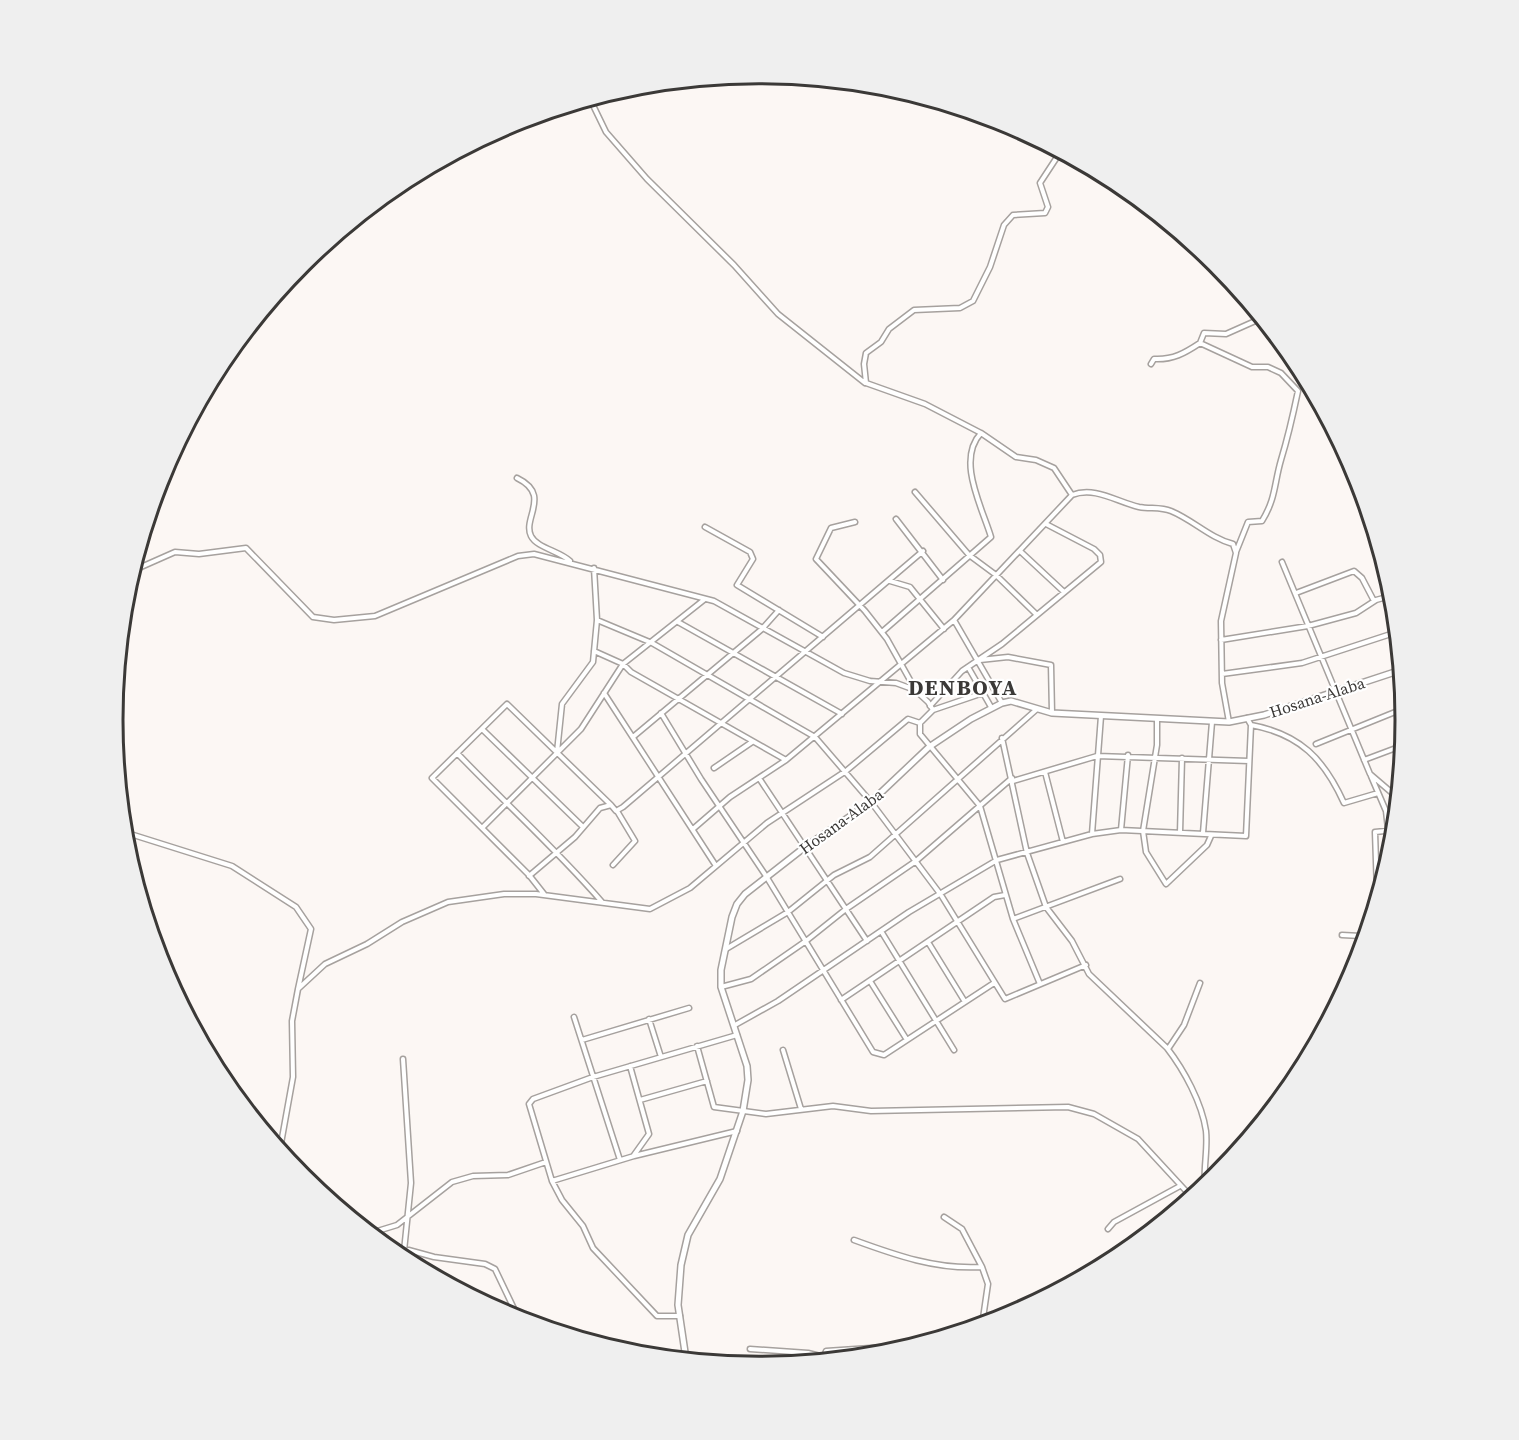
<svg xmlns="http://www.w3.org/2000/svg" width="1519" height="1440" font-family="'Source Serif 4',serif">
<style>
.lines{fill:none;stroke-linecap:round;stroke-linejoin:round}
.minor-casing{stroke:#a6a19e;stroke-width:7}
.secondary-casing{stroke:#a6a19e;stroke-width:8}
.minor{stroke:#fff;stroke-width:4}
.secondary{stroke:#fff;stroke-width:5}
.labels{text-anchor:middle;dominant-baseline:central;stroke-width:4.5;stroke-linejoin:round;paint-order:stroke}
.street-label{font-size:16px;fill:#3b3937;stroke:#fff}
.district-label{font-size:22px;font-weight:bold;letter-spacing:1.5px;fill:#3b3937;stroke:#fff}
.rim{fill:none;stroke:#3b3937;stroke-width:3}
</style>
<rect width="100%" height="100%" fill="#fcf7f4"/>
<g class="lines">
<defs>
<path id="minor" d="M590,99L606,132L647,179L734,265L778,314L865,383
M1200,343L1204,333L1226,334L1262,318
M1151,364L1154,359C1173,360 1185,353 1200,343L1252,367H1268L1281,373L1298,391C1293,415 1288,437 1281,460C1274,484 1276,498 1262,521L1248,522L1236,552
M517,478C552,495 522,518 531,536C537,548 560,551 570,561
M915,492L969,555L996,575L1036,614
M1072,495C1095,486 1117,502 1139,507C1150,509 1161,507 1171,511C1193,520 1210,538 1233,544L1236,553L1221,621L1222,683L1229,722
M896,519L943,580
M855,522L831,528L816,559L865,611L887,639L915,689
M705,527L750,552L753,559L737,585L823,637
M1020,551L1064,592
M1282,562L1370,774L1398,798
M132,571L175,552L199,554L246,548L313,617L334,620L375,616L518,556L534,554L714,601L844,673L870,681L896,683L915,690L928,702L933,710L920,723V734L980,806L1013,919L1040,984
M890,581L910,587L944,629
M1296,593L1354,571L1362,578L1374,601
M597,620L652,643L815,737L871,802L941,895L1005,999L1086,965
M678,622L842,714
M882,632L991,537C982,507 956,460 981,433
M1221,640L1308,626L1356,613L1376,600L1394,595
M594,651L623,664L631,672L786,760
M980,660L1008,657L1051,665L1052,713
M968,667L983,693
M1222,674L1302,663L1397,632
M604,693L716,866
M1002,703L954,620L1072,495L1054,468L1036,460L1016,457L981,433L925,404L866,383L864,364L866,353L881,342L889,329L914,310L960,308L973,301L990,267L1004,225L1013,215L1045,213L1048,207L1040,183L1061,151
M930,706L962,671L1002,644L1101,562L1100,555L1094,549L1046,524
M933,710L983,693L991,707
M661,713L701,779L766,876L873,1052L884,1055L994,983
M1247,718L1251,725C1300,734 1324,759 1344,803L1378,793
M1157,719V745L1143,831L1146,852L1166,884L1207,845L1211,836
M482,729L583,827
M633,737L762,629L779,610
M1002,738L1027,853L1046,907L1072,941L1089,974L1167,1048C1184,1070 1202,1103 1206,1131C1208,1150 1203,1169 1205,1187
M1316,744L1405,708
M557,752L562,704L593,662L597,620L594,568
M457,753C505,803 557,850 602,902
M1364,760L1404,745
M714,768L752,742
M1045,772L1063,842
M1371,776L1386,811L1388,829
M759,778L867,941
M1013,781L1097,756L1249,761
M482,828L581,729L623,664L705,599
M693,829L730,797L786,760L954,620
M1121,830L1128,755
M124,832L232,866L296,907L311,929L298,989
M1180,833L1182,758
M1203,833L1212,722
M1092,834L1101,716
M613,865L635,841L617,811
M529,876L575,837L600,808L611,805L616,811L623,807L923,551
M544,894L529,875L432,778L507,704L611,805
M1013,919L1120,879
M1369,928L1377,892L1375,832L1395,830
M881,931L954,1050
M1342,935L1361,936L1368,931
M928,942L965,1002
M726,949L788,912L834,875L870,857L1037,709
M870,981L907,1040
M721,987L751,979L806,941L846,909L916,861L1012,778
M841,1000L994,897L1005,895
M574,1017L620,1160
M649,1019L661,1057
M735,1025L778,1001L909,912L997,860L1092,834L1121,830L1246,836L1251,725
M582,1040L689,1008
M697,1046L714,1107L766,1114L833,1106L871,1111L1068,1107L1094,1114L1138,1139L1186,1191L1197,1194
M1168,1049L1184,1025L1200,983
M783,1050L801,1109
M403,1059L411,1183L404,1251
M630,1066L649,1134L634,1155
M640,1100L707,1081
M737,1131L634,1156L552,1181L529,1104L533,1099L593,1077L737,1035
M280,1149L293,1077L292,1021L298,989L325,964L367,944L402,922L448,902L504,894H536L650,909L690,888L767,823L846,771L908,719L920,723
M552,1181L562,1200L583,1226L593,1248L657,1316H680
M944,1217L962,1229L982,1267
M1108,1229L1114,1222L1180,1186
M371,1233L397,1225L452,1182L473,1176L508,1175L546,1162
M854,1240C895,1255 937,1270 982,1267L988,1284L982,1325
M383,1243L434,1257L485,1264L495,1269L518,1317L523,1320
M595,1342L645,1349L656,1356
M750,1349L808,1353L824,1357
M823,1360L826,1351L915,1345"/>
<path id="secondary" d="M686,1359L678,1305L681,1265L688,1235L720,1179L743,1111L748,1080L747,1066L721,987V970L732,917L737,904L745,894L805,847L871,802L929,747L971,719L1002,703L1011,701L1052,713L1229,722L1264,715L1401,670"/>
</defs>
<use href="#minor" class="minor-casing"/>
<use href="#secondary" class="secondary-casing"/>
<use href="#minor" class="minor"/>
<use href="#secondary" class="secondary"/>
</g>
<g class="labels">
<g class="street-label">
<text transform="translate(1317 697) rotate(-18)">Hosana-Alaba</text>
<text transform="translate(841 821) rotate(-36)">Hosana-Alaba</text>
</g>
<g class="district-label">
<text x="963" y="687">DENBOYA</text>
</g>
</g>
<path d="M0 0H1519V1440H0ZM123 720a636 636 0 1 1 1272 0a636 636 0 1 1-1272 0Z" fill="#efefef" fill-rule="evenodd"/>
<path class="rim" d="M123 720a636 636 0 1 1 1272 0a636 636 0 1 1-1272 0Z"/>
</svg>
